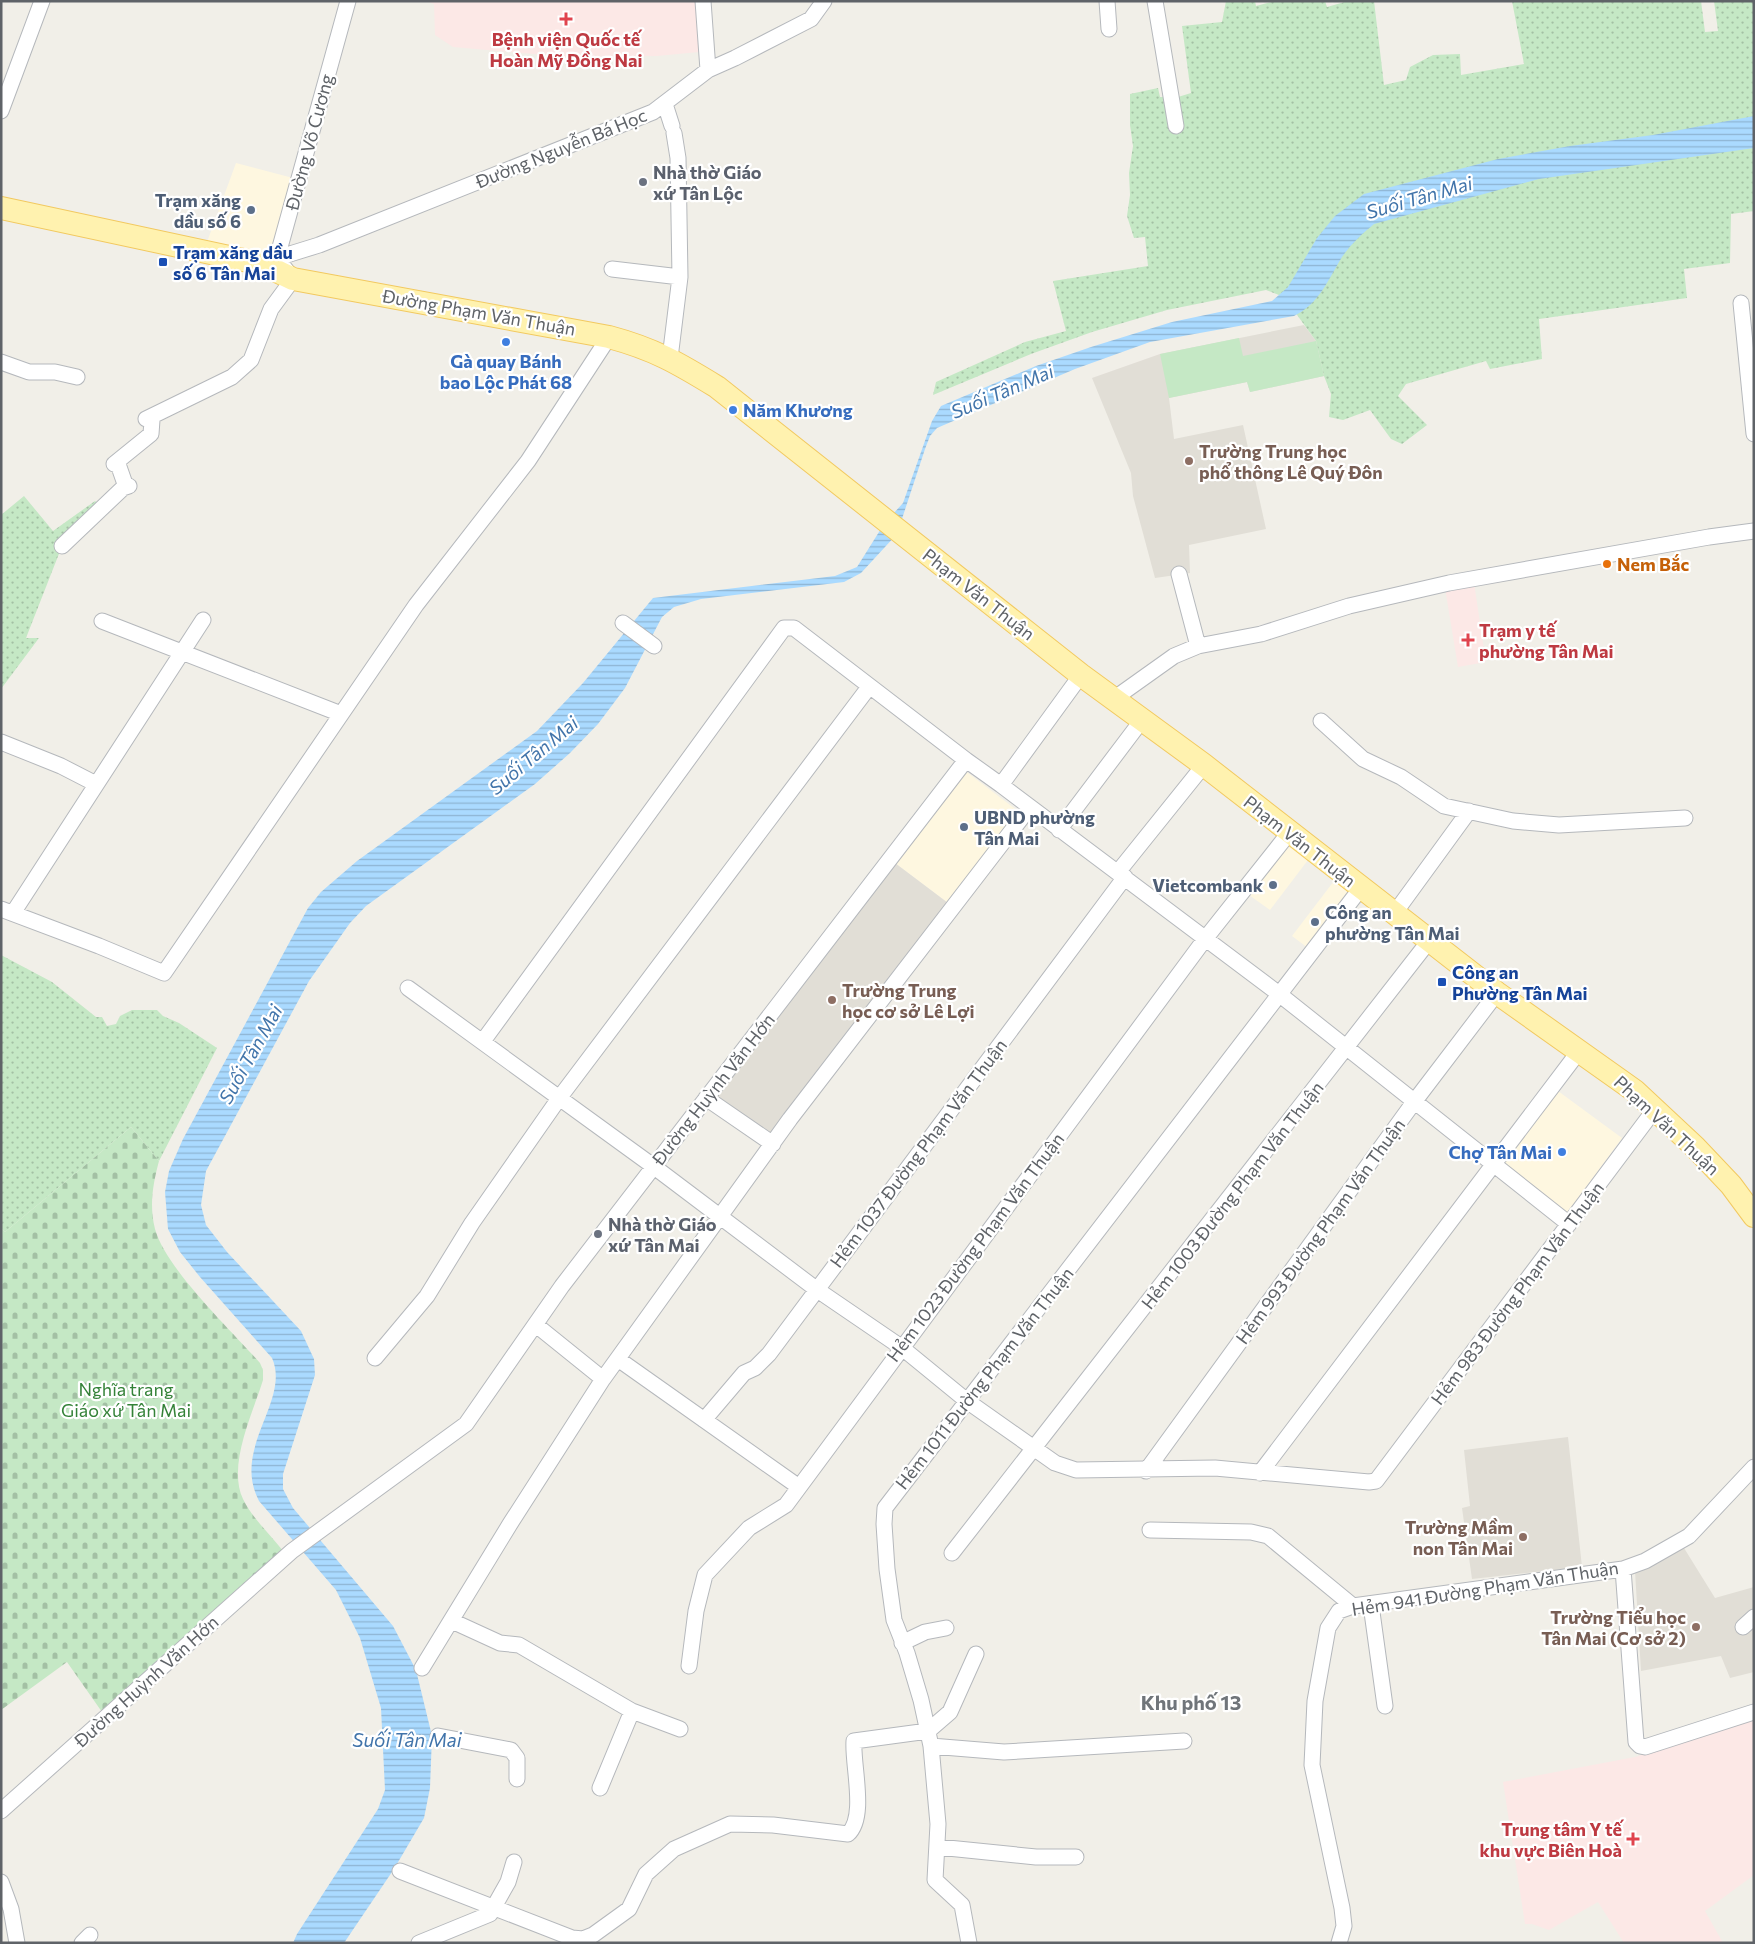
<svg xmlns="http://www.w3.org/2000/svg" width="1755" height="1944" font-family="Commissioner,sans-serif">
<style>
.commercial{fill:#fef7e0}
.education{fill:#e1ded6}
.medical{fill:#fce8e6}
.grass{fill:url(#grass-dots)}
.cemetery{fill:url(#cemetery-stones)}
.garden{fill:#c5e8c5}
.water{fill:url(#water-rules)}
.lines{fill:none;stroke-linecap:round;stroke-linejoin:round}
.street-casing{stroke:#b5b8bc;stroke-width:17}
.primary-casing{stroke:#f2c960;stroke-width:24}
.street{stroke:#fff;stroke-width:15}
.primary{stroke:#fff2af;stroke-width:22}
.health-dot{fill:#e0444e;stroke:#fff;stroke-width:2}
.worship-dot{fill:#6b7280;stroke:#fff;stroke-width:2}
.service-dot{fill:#5c6f8a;stroke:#fff;stroke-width:2}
.transit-dot{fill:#1a4fb4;stroke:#fff;stroke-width:2}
.shop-dot{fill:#3f7fe0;stroke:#fff;stroke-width:2}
.education-dot{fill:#8d6e63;stroke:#fff;stroke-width:2}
.food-dot{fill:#e8710a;stroke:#fff;stroke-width:2}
.labels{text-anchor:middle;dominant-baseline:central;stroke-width:4.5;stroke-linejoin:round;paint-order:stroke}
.health-label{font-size:18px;font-weight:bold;fill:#be3a42;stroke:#fff}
.street-label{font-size:18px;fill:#5f6368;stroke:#fff}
.worship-label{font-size:18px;font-weight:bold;fill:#5b616d;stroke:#fff;text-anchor:start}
.service-label{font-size:18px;font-weight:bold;fill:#4e5e75;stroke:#fff;text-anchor:end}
.transit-label{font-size:18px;font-weight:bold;fill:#164399;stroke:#fff;text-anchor:start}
.shop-label{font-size:18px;font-weight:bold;fill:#366cbe;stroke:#fff}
.education-label{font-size:18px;font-weight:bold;fill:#785e54;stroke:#fff;text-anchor:start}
.food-label{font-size:18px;font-weight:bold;fill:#c56008;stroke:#fff;text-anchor:start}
.park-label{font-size:18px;fill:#348238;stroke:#fff}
.water-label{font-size:19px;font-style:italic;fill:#4174aa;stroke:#fff}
.quarter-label{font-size:20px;font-weight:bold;fill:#70757a;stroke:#fff}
</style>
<defs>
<pattern id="grass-dots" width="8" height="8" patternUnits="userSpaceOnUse" patternTransform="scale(1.25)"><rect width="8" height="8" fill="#c5e8c5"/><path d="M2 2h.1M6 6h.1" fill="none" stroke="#a3c0a4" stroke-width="1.8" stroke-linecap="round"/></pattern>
<pattern id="cemetery-stones" width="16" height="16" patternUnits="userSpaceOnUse" patternTransform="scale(1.25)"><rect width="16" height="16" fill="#c5e8c5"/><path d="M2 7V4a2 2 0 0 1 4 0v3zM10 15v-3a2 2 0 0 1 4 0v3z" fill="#a3c0a4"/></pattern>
<pattern id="water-rules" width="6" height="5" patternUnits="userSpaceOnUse" patternTransform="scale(1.25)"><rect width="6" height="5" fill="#aadaff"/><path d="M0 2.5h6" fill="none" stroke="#8eb4d2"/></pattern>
</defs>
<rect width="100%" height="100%" fill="#f1efe8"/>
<path class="commercial" d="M236,163L293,178L271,256L207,242Z
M964,770L1018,811L948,903L895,863Z
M1288,845L1308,860L1270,910L1249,895Z
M1334,881L1350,893L1308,948L1292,936Z
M1558,1091L1622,1138L1567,1213L1503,1165Z"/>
<path class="education" d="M1304,325L1316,341L1324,376L1250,392L1247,382L1169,398L1174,439L1243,425L1266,529L1189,545L1190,573L1155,578L1133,496L1131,473L1092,378L1160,354Z
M895,863L948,903L772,1134L716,1096Z
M1568,1437L1582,1567L1472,1579L1462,1508L1470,1506L1464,1450Z
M1684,1548L1715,1598L1754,1587V1672L1730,1678L1721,1656L1641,1671L1635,1571Z"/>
<path class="medical" d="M426,1H696L699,52L657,56L568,57L453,47L435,35L434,4Z
M1474,583L1486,662L1458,667L1445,588Z
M1754,1720V1875L1705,1911L1723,1943H1624L1598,1902L1549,1930L1532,1924H1525L1503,1782L1635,1757Z"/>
<path class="grass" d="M1226,1H1255L1256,6L1275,1H1325L1327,7L1348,1H1374L1384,85L1406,80L1410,67L1433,55L1460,54L1461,75L1524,64L1512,1H1701L1705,32L1718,31L1714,1H1754V211L1731,214L1730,263L1684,269L1687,298L1539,319L1542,359L1490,369L1486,361L1406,384L1398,396L1427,425L1402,444L1391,439L1370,410L1343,420L1329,417L1331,394L1324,376L1316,341L1284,297L1266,290L1167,310L1092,332L1031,354L933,395L936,382L1025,342L1066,331L1053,281L1148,266L1145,237L1134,238L1127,216L1130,195L1129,173L1133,146L1130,125V94L1158,88L1160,97H1178L1191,93L1182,26L1222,22Z
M24,496L53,531L95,501L101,506L62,546L26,638H39L1,689V515Z
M1,955L52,982L96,1017H102L107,1026L116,1024L120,1016L132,1010H157L163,1016L179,1023L217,1048L159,1161L131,1127L5,1232L1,1228Z"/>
<path class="cemetery" d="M131,1127L159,1161C153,1184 149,1205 155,1229C166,1269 231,1330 260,1363L263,1370V1380C253,1413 227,1465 243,1499C252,1518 270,1534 283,1551L102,1712L67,1662L1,1710V1228L5,1232Z"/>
<path class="garden" d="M1239,338L1243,356L1316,341L1324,376L1250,392L1247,382L1169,398L1160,354Z"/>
<path class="water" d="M1754,116V148L1539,179L1374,224C1362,234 1351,244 1342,257C1328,280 1319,304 1294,316L1150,342L1075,369L937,428L930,436L925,449L897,534L861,573L844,582L701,599L674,607L662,617L625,688L598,724L570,753L535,784L366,906L350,923L309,981L206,1171L201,1205L206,1225L227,1252L301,1331L314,1359L315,1375L283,1474V1489L293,1508L393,1626L416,1670L432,1736L430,1788L424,1818L394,1869L344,1943H293L297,1934L378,1809L385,1790L381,1708L360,1638L336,1590L259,1501C231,1448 291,1401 272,1358L200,1277L180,1252L168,1229L165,1192L169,1171L183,1139L308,908L321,892L357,861L537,731L583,683L653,598L835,576L857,567L884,524L903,503L932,421L941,406L1036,366L1091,347L1172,322L1272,301L1288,287L1317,238L1335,216L1364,194L1498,159L1570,146L1653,135Z"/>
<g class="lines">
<defs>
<path id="street" d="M703,1L708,70
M1107,1L1109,29
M1155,1L1176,126
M665,104L672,126
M1,111L42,1
M277,258L319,245L653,112L708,70L735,58L811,19L824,1
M612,269L680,277
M1741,303L1754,434
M670,358L680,277L678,158L674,133
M1,362L29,372H55L77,377
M62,546L123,488L129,486L125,484L118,464H114L151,434L152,420L146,419L232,377L251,360L271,309L293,279L277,258L348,1
M1179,574L1198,646
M102,621L341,714
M623,623L654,646
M1115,698L1174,656L1198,646L1261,634L1349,606L1449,583L1709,537L1754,531
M1321,721L1363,759L1401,777L1444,806L1513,821L1559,825L1685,818
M1,742L61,766L96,784
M1001,785L1279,994L1569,1224
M1059,830L1142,720
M1118,872L1204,765
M1,909L99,946L164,973L416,605L528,461L609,337
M13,913L203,620
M1394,914L1469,811
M408,988L653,1166L816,1289L901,1347L967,1401L1055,1463L1076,1470L1215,1468L1369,1482L1376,1481L1655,1109
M483,1041L784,628H794L966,760
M706,1098L773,1144
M536,1325L603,1379
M375,1358L427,1296L472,1223L560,1097L869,687
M618,1359L799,1487
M704,1420L744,1373L755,1368L769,1354L1125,877
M1146,1471L1414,1102L1497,993
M1260,1473L1580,1050
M1150,1530L1251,1532L1268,1536L1353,1606
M952,1553L1429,941
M1623,1569L1636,1742L1640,1746L1645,1747L1754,1712
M1371,1605L1385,1706
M452,1621L500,1643L519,1645L632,1711L680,1729
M1743,1627L1754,1617
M902,1643L925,1632L946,1628
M689,1666L696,1611L705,1575L749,1528L786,1505L1205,939L1289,833
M422,1668L510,1524L603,1379L790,1119L1030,807
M438,1736L511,1750L517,1758V1779
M931,1746L1004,1752L1184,1741
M600,1788L632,1711
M1,1811L292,1551L466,1424L562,1286L966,760L1001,785L1081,675
M938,1847L1036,1857H1076
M400,1871L572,1938L583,1939L593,1935L629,1909L646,1874L674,1849L730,1824L773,1825L848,1834C867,1817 852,1764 854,1741L928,1731L950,1712L976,1654
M1,1882L11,1909L17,1943
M82,1943L90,1935
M419,1943L490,1914L508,1882L514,1862
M969,1943L962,1905L935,1880L938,1824L931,1746L921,1700L907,1653L894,1620L887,1569L884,1524L885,1508L1361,888
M1339,1943L1344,1926L1342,1908L1312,1765L1315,1701L1328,1628L1339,1611L1353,1606L1623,1569L1645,1561L1689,1536L1754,1467"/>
<path id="primary" d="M1,208L262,264L293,279L609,337C654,349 678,363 717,387L1081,675L1204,765L1497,993L1635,1091L1695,1147L1731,1185L1754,1216"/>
</defs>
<use href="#street" class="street-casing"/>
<use href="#primary" class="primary-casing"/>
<use href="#street" class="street"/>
<use href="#primary" class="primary"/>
</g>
<g class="health-dot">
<path d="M563.5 11.5h5v5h5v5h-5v5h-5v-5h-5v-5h5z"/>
<path d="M1465.5 632.5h5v5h5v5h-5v5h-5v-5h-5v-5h5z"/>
<path d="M1630.5 1831.5h5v5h5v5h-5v5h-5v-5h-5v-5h5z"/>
</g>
<g class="worship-dot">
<circle cx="643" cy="182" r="5"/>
<circle cx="598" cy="1234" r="5"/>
</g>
<g class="service-dot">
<circle cx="251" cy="210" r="5"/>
<circle cx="964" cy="827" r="5"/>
<circle cx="1273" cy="885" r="5"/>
<circle cx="1315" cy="922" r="5"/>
</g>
<g class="transit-dot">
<rect x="158" y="257" width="10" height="10" rx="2.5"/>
<rect x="1437" y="977" width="10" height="10" rx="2.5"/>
</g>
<g class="shop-dot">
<circle cx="506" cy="342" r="5"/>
<circle cx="733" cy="410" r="5"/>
<circle cx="1562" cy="1152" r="5"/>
</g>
<g class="education-dot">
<circle cx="1189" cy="461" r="5"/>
<circle cx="832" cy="1000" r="5"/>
<circle cx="1523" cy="1537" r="5"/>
<circle cx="1696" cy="1627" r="5"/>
</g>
<circle class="food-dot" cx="1607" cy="564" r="5"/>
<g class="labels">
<g class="health-label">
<text x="566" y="39">Bệnh viện Quốc tế<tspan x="566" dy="21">Hoàn Mỹ Đồng Nai</tspan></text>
<text x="1479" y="630" text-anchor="start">Trạm y tế<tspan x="1479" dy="21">phường Tân Mai</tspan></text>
<text x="1622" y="1829" text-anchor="end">Trung tâm Y tế<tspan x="1622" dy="21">khu vực Biên Hoà</tspan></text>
</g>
<g class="street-label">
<text transform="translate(309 142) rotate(-75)">Đường Võ Cương</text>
<text transform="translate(561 148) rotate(-22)">Đường Nguyễn Bá Học</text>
<text transform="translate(479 312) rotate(10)">Đường Phạm Văn Thuận</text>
<text transform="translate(979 594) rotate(38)">Phạm Văn Thuận</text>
<text transform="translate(1300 841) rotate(38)">Phạm Văn Thuận</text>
<text transform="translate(713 1089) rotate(-52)">Đường Huỳnh Văn Hớn</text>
<text transform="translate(1667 1125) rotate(43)">Phạm Văn Thuận</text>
<text transform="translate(918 1153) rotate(-53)">Hẻm 1037 Đường Phạm Văn Thuận</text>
<text transform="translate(1232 1195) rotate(-52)">Hẻm 1003 Đường Phạm Văn Thuận</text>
<text transform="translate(1320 1231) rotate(-54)">Hẻm 993 Đường Phạm Văn Thuận</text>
<text transform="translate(975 1247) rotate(-53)">Hẻm 1023 Đường Phạm Văn Thuận</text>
<text transform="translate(1517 1293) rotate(-53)">Hẻm 983 Đường Phạm Văn Thuận</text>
<text transform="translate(984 1378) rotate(-52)">Hẻm 1011 Đường Phạm Văn Thuận</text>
<text transform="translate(1485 1588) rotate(-9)">Hẻm 941 Đường Phạm Văn Thuận</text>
<text transform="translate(146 1681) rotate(-42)">Đường Huỳnh Văn Hớn</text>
</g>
<g class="worship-label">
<text x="653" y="172">Nhà thờ Giáo<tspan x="653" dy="21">xứ Tân Lộc</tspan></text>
<text x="608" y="1224">Nhà thờ Giáo<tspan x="608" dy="21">xứ Tân Mai</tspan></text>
</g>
<g class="service-label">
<text x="241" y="200">Trạm xăng<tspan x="241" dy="21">dầu số 6</tspan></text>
<text x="974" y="817" text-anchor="start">UBND phường<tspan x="974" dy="21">Tân Mai</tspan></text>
<text x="1263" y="885">Vietcombank</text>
<text x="1325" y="912" text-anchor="start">Công an<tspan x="1325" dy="21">phường Tân Mai</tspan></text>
</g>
<g class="transit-label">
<text x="173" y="252">Trạm xăng dầu<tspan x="173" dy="21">số 6 Tân Mai</tspan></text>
<text x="1452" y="972">Công an<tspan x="1452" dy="21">Phường Tân Mai</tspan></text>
</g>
<g class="shop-label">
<text x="506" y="361">Gà quay Bánh<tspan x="506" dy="21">bao Lộc Phát 68</tspan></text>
<text x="743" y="410" text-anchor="start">Năm Khương</text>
<text x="1552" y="1152" text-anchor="end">Chợ Tân Mai</text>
</g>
<g class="education-label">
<text x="1199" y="451">Trường Trung học<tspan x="1199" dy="21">phổ thông Lê Quý Đôn</tspan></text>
<text x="842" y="990">Trường Trung<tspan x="842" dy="21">học cơ sở Lê Lợi</tspan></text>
<text x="1513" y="1527" text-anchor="end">Trường Mầm<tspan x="1513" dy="21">non Tân Mai</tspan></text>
<text x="1686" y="1617" text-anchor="end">Trường Tiểu học<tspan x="1686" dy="21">Tân Mai (Cơ sở 2)</tspan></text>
</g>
<g class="food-label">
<text x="1617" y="564">Nem Bắc</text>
</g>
<g class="park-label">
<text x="126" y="1389">Nghĩa trang<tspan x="126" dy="21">Giáo xứ Tân Mai</tspan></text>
</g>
<g class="water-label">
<text transform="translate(1419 197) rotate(-16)">Suối Tân Mai</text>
<text transform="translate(1002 391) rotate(-23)">Suối Tân Mai</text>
<text transform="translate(533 755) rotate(-40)">Suối Tân Mai</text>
<text transform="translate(250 1054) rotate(-61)">Suối Tân Mai</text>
<text x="407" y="1739">Suối Tân Mai</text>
</g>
<g class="quarter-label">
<text x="1191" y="1702">Khu phố 13</text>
</g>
</g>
<rect width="1755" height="1944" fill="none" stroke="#5f6368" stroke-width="5"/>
</svg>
